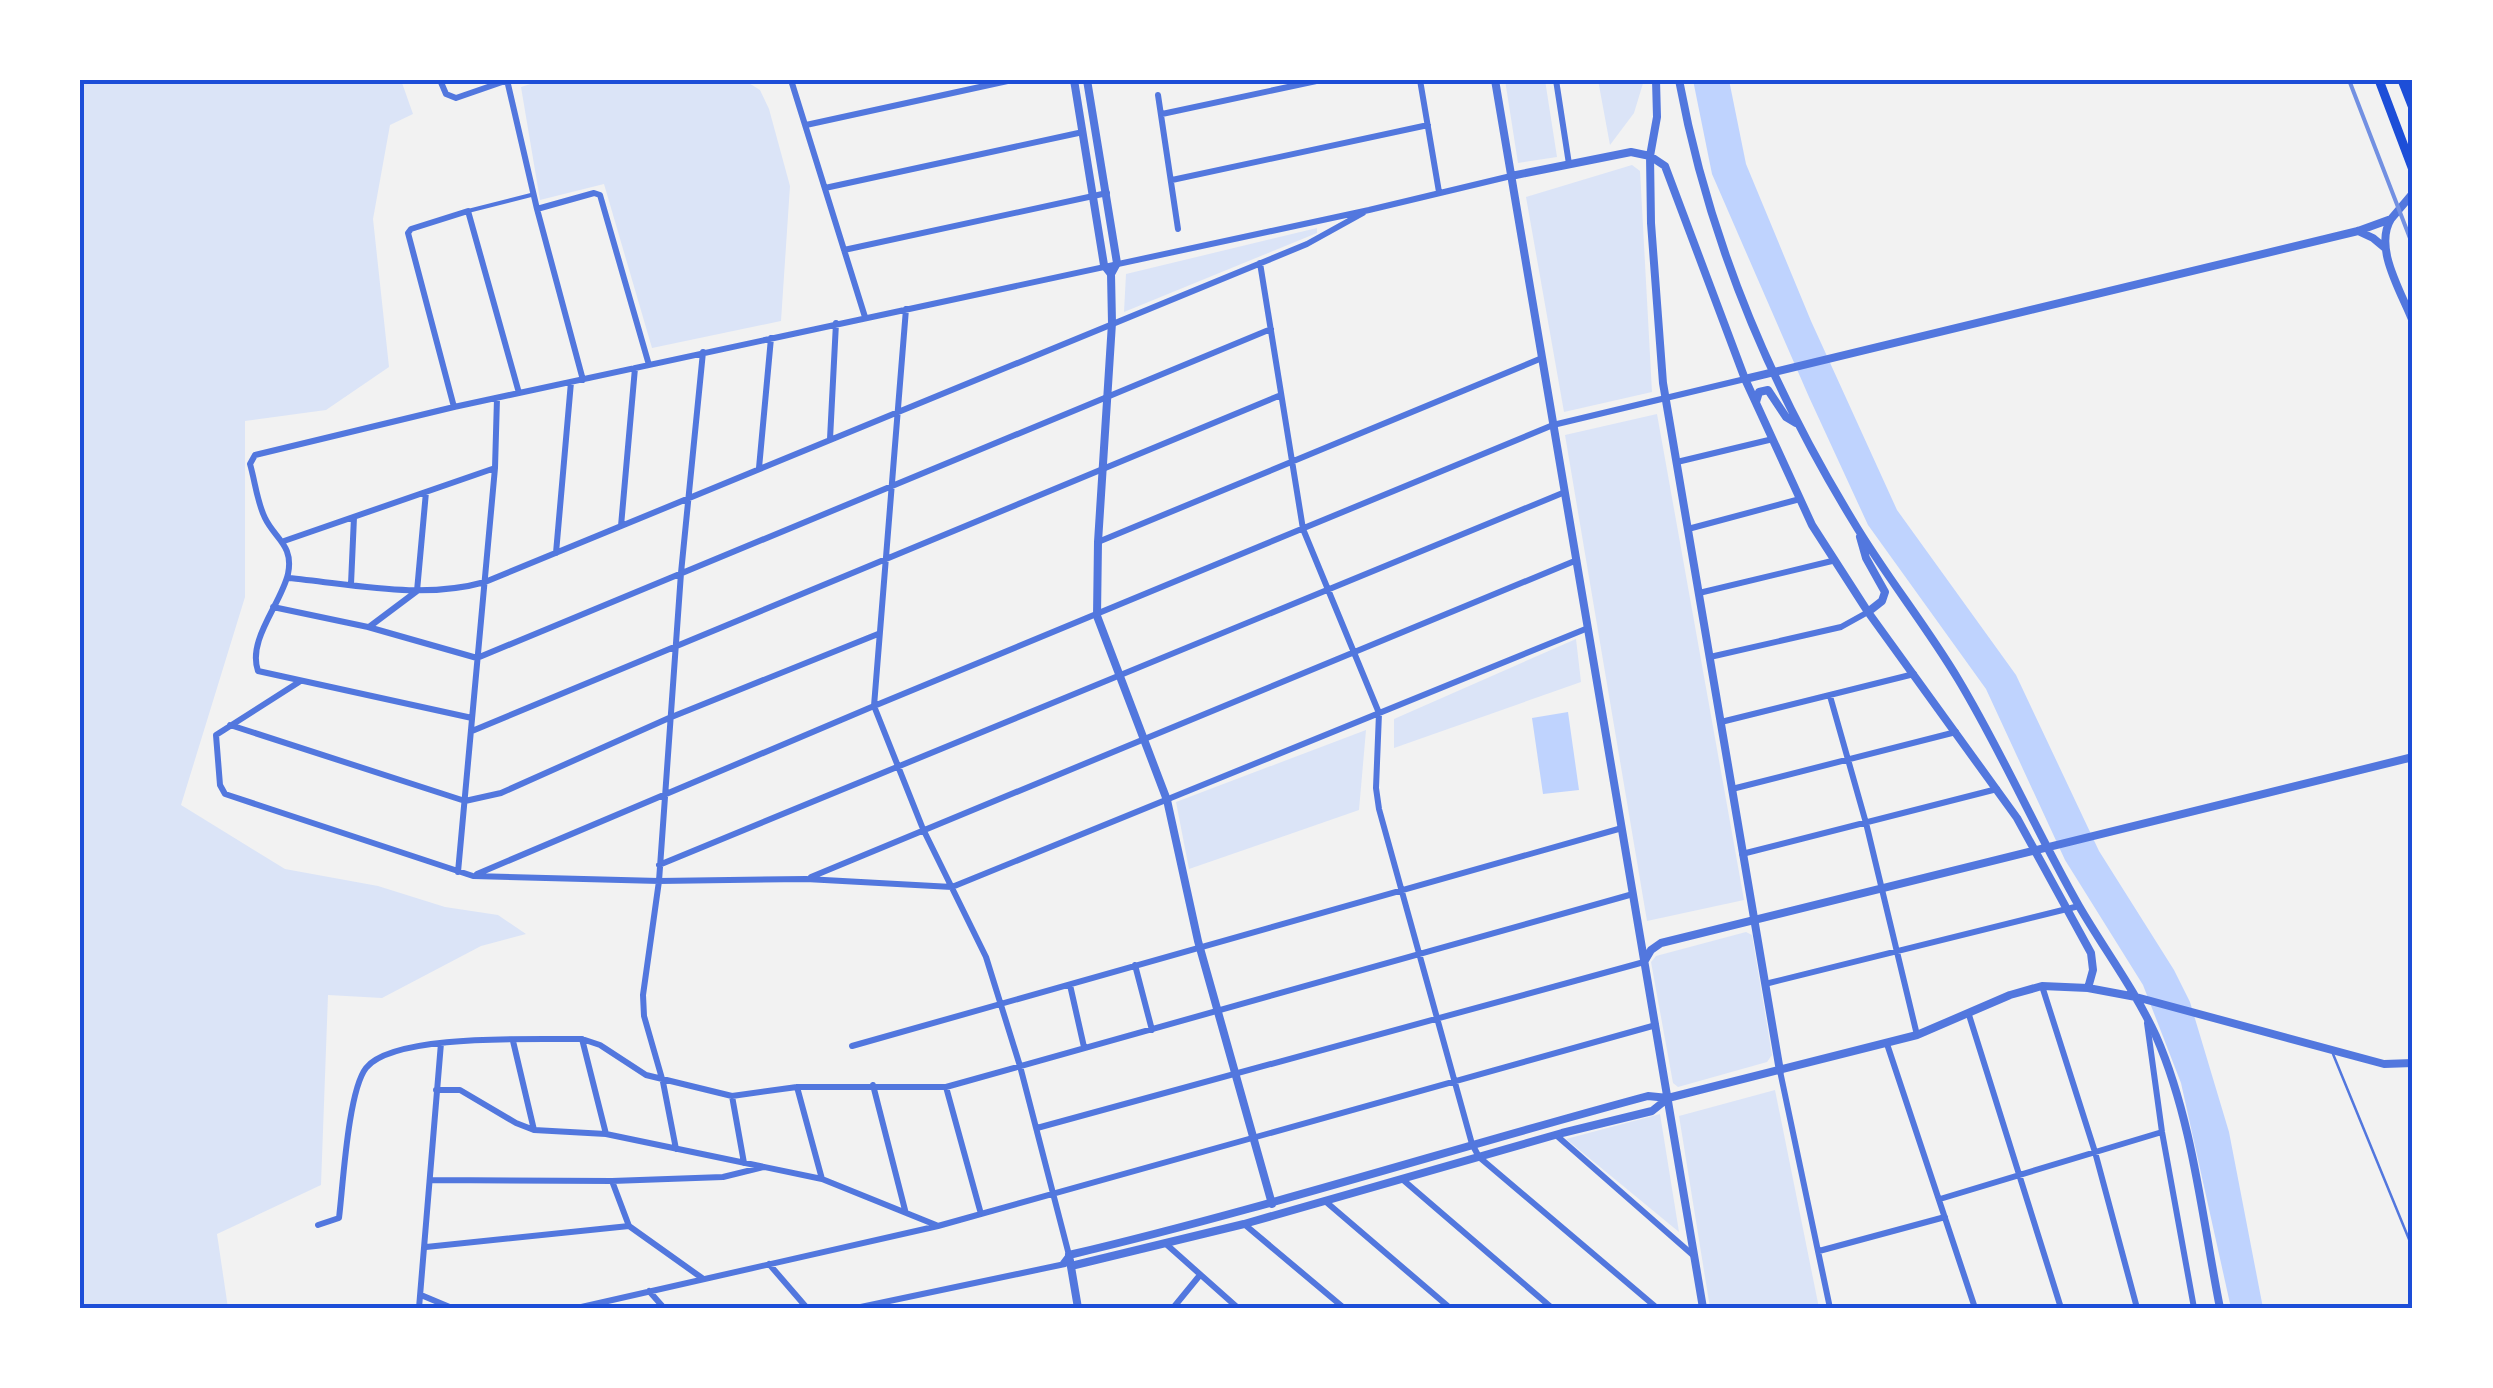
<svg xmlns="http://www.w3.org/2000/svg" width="2493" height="1388" font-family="Lato,sans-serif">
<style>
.green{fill:#dbe4f7}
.water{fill:#bfd3fe}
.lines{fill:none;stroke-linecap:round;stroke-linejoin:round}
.service{stroke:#5277de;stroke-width:2.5}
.pedestrian{stroke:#5277de;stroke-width:4}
.minor{stroke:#5277de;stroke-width:6}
.tertiary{stroke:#5277de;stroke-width:8}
.primary{stroke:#1d4ed8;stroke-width:9}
.rail{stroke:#7290e2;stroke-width:4}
.neatline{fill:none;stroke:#1d4ed8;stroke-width:4}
</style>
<rect width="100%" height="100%" fill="#f2f2f2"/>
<path class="green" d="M80,80H401L413,114L390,125L373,219L389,367L326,410L245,421V597L181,805L285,869L378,886L445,907L498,915L526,934L481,946L382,998L328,995L321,1185L217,1234L228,1308H80Z
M543,80H744L760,90L769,109L790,186L781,321L652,348L604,184L540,200L521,87Z
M1505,80H1545L1557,157L1518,163Z
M1598,80H1644L1634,113L1610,145Z
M1632,165L1640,171L1652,392L1564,412L1526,197Z
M1317,228V233L1124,312L1126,274Z
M1657,414L1744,900L1647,921L1565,435Z
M1576,639L1581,682L1394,748V719Z
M1366,730L1359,810L1189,869L1176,802Z
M1746,932L1752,935L1772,1055L1767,1062L1678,1087L1673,1083L1651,962L1656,956Z
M1775,1090L1819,1308H1710L1679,1116Z
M1660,1114L1679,1232L1566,1139Z"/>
<path class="water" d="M1693,80H1729L1746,164L1811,321L1897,510L2016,675L2099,851L2174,970L2190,1002L2229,1132L2263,1308H2231L2181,1083L2143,985L2065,860L1986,689L1868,525L1809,397L1712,174Z
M1568,712L1579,790L1543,794L1532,718Z"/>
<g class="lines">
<path class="service" d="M2333,1054L2413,1249"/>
<path class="pedestrian" d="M468,211L531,195"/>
<path class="minor" d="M440,80L446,94L456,98L508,80
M507,80L537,209L583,380
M791,80L865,317
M1420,80L1439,192
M1556,80L1569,164
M1158,95L1178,229
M1162,114L1321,80
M806,125L1012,80
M1172,180L1428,125
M825,188L1083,132
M537,209L594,193L600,195L649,365
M844,250L1107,193
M1260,263L1303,529L1379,713L1376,788L1379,809L1472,1144L1479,1157L1657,1308
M906,309L874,706L923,829L986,957L1020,1066L1069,1255L1063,1263
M454,407L408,233L411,229L468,211L519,393
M830,439L836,323
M1677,462L1773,439
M759,468L771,338
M621,526L635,368
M1688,529L1800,499
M284,541L495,468
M1098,542L1542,358
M556,553L571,382
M288,578C353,584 421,600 485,582L1307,244L1363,213
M351,584L354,517
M1699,593L1832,561
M273,607L368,627L477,658L1271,329
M369,627L417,591L426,492
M1710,657L1841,627L1868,612
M299,682L216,735L220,785L225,794L473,876L659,881L806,879L952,887L1588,628
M1830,696L1866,823L1917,1035
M472,718L258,671C247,640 281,604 288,574C294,545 275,539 265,518C257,502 255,481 250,464L255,455L454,407L1369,210L1511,176
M1721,722L1914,674
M230,725L465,801L501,793L669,718L878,634
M472,731L1281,395
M1732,789L1956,732
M1742,854L1997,789
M659,865L1565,492
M458,872L495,468L497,398
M477,874L874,706L1553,425L1745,379
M811,877L1577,560
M1135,965L1152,1030
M1765,984L2079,906
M1070,985L1084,1047
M2042,986L2095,1152L2137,1308
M1969,1015L2061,1308
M2147,1023L2162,1132L2194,1308
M582,1039L606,1134
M513,1041L534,1130
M1887,1044L1975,1308
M852,1046L1622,828
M1780,1071L1830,1308
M873,1085L905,1210
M797,1087L822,1179
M946,1087L981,1214
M436,1090H460L516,1123L534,1130L606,1134L822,1179L936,1225
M732,1096L744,1163
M1037,1128L1644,962
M1556,1135L1694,1256
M676,1149L663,1082L644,1016L643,995L659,881L681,573L703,352
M1402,1179L1552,1308
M431,1180L612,1181L723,1177L764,1167
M612,1181L629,1226
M1940,1199L2162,1132
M1325,1201L1450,1308
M1244,1224L1344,1308
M318,1225L339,1218C343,1186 348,1091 366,1068C394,1033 536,1040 582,1039L600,1045L646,1075L732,1096L797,1087H946L1633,894
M1166,1244L1238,1308
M426,1247L629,1226L702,1278
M1819,1251L1945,1217
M769,1264L807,1308
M649,1291L664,1308
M421,1295L452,1308
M419,1308L441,1043
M577,1308L938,1226L1656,1025
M856,1308L1065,1264
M1173,1308L1200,1275"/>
<path class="tertiary" d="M1074,80L1104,265L1111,274
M1087,80L1117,263L1111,274L1112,323L1098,542L1097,616L1167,800L1198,941L1272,1204
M1495,80L1703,1308
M1656,80L1657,117L1650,156L1651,223L1663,383L1780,1071
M1679,80C1708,237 1770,385 1853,521C1885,575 1925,624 1958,679C2002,752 2036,831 2079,906C2104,949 2135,990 2156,1036C2193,1121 2202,1218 2220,1308
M1511,176L1631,152L1650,156L1665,166L1745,379L1812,525L1868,612L2017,818L2091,953L2093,970L2088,988
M2391,219C2373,248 2402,293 2413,322
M2358,231L2373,238L2385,248
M1745,379L2358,231L2391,219L2413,193
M1756,402L1759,392L1768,390L1786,417L1796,423
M1860,537L1866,558L1885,592L1882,601L1868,612
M1644,962L1651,950L1661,943L2413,757
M1071,1266L1244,1224L1562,1133L1652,1111L1667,1099
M1078,1308L1069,1255C1264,1209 1454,1148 1648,1096L1668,1098L1917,1035L2010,995L2042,986L2088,988L2136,997L2384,1064L2413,1063"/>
<path class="primary" d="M2379,80L2413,170
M2402,80L2413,108"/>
<path class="rail" d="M2349,80L2413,246"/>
</g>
<rect width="2493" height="1388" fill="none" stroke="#ffffff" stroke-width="165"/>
<rect x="82" y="82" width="2328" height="1224" class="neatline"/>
</svg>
